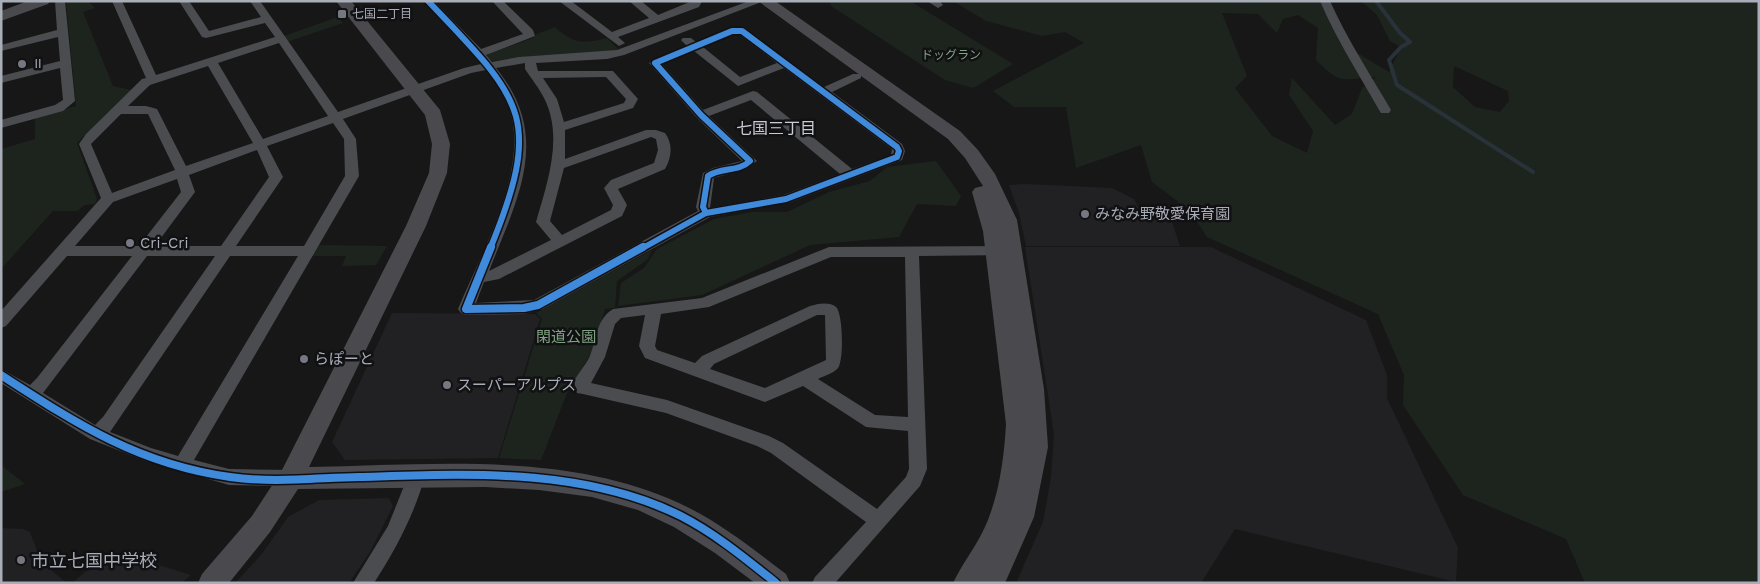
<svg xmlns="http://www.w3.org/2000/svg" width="1760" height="584" font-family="'Work Sans','Noto Sans JP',sans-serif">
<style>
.built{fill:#212123}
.green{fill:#1d241e;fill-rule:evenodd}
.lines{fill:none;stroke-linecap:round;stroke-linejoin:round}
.stream{stroke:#2a3239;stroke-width:4}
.street{fill:#4b4c50;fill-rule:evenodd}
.secondary{fill:#4a4a4e;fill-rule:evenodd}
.cycleway-far1-casing{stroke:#111113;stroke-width:9}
.cycleway-casing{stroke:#111113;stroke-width:11}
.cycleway-far1{stroke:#408adc;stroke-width:6}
.cycleway{stroke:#408adc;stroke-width:8}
.poi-dot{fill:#757880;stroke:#111113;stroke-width:2}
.labels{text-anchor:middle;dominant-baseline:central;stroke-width:5;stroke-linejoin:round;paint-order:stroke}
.far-poi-label{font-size:12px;fill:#a8adb8;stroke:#111113;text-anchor:start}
.far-park-label{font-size:12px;fill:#7fa381;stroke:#111113}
.poi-label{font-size:15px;fill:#a8adb8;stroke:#111113;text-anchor:start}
.park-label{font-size:15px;fill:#7fa381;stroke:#111113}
.neighbourhood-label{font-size:16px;fill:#c9ccd4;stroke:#111113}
.near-poi-label{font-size:18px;fill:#a8adb8;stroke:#111113;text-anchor:start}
</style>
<rect width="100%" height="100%" fill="#171717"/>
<path class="built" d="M1026,184L1112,188L1134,199L1140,210L1172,222L1180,246H1026L1019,213L1009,185Z
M1025,247H1211L1366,320L1387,375V398L1458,548L1456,582L1235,529L1201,583H1016L1043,522L1051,477L1054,434Z
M392,313L535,314L540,319L498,458L345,460L332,442Z
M389,498L393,506L370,552L349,583H235L261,555L288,517L319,500Z
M1,528L23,529L30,532L38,553L46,566L67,583H1Z
M111,550L191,575L182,583H72Z"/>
<path class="green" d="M66,1H88L95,8L83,12L113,86L131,90L77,143L97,199L95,204L84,205L78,211H53L1,269V149L35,139V118L76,106Z
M829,1H910L1013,64L973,88L945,80L831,6Z
M953,1H1331L1339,42L1389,72L1401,47L1390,41L1377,15L1361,1H1759V583H1585L1566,539L1463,495L1403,405L1404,375L1378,314L1207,237L1189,210L1152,182L1141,145L1076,168L1066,107H1014L993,91L1084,43L1065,32L1042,36L986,21ZM1222,13L1258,14L1277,33L1283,19L1298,15L1318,28L1316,60C1342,87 1344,78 1376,77L1362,88L1352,114L1335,125L1292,78L1289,95L1313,131L1307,153L1272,136L1235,88L1247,76ZM1454,66L1508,91L1509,101L1500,112L1475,107L1453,87Z
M338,17L343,23L287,42L284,36Z
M555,27C573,44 583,44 607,38L618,49L615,52L493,61L485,57L488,54L533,38L537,34Z
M936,161L961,196L956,206L917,204L899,237L810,245L702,295L618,306L621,283L644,268L657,249L714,219L752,212H787L829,192L870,181L887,167Z
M317,245L387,246L376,265L342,266L346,256H311Z
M652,250L648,259L617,281L615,308L605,309L593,350L567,393L541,460L499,458L542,319L536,313Z
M1,465L25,484L1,492Z"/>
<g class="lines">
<path class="stream" d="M1376,1L1400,33L1410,42L1401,47L1389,60L1397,85L1533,172"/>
<path class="street" d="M55,1H65L75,101L63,111L1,128V120L55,105L63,100L60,68L1,83V76L60,61L58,37L1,51V45L57,30Z
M112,1H122L156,75L275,37L265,23L206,38L202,37L179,1H189L209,31L261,17L250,1H260L338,112L464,68L481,64L423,1H434L481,49L523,34L492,1H503L533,30L535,36L486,55L492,62L519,57L617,50L749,1H764L624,55L607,59L536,63L538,71H613L638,99L633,108L565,130V159L646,130H656L665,133C673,144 672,157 665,169L618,189L627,205L622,216L499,279L484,282L476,303L534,300L698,211L696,207L703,173L713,168L742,161L697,118L649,63L687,46L681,40L683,38H691L696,42L728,29L742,28L824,87L853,74H861V78L832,92L902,144L905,151L902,160L791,202L710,217L543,309L524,314L466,315L461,313L458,309C480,256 522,183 513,124C510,104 499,86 486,70L471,73L343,119L356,139L359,176L194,460L229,469L291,470L297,473L300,478L297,483L291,486L229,485L143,460L90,439L1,383V369L30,385L37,378L132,256H67L6,326L1,328V311L101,198L79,144L86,134L142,79L146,78ZM734,34H739L777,63L740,77L703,47ZM279,43L328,116L263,139L218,63ZM694,51L738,86L784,68L892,149L891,155L852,169L757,92L753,91L703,110L662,64ZM525,63V69C531,78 539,88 544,98C564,137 547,183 536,222L551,240L489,271C517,199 553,137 496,68ZM208,66L253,143L186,166L157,109L146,106H128L150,85ZM606,77L626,99L624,103L564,122L557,99L543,78ZM751,100L840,174L783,195L710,208L714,178L746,169L757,161L709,116ZM121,114H148L175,170L112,193L91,144ZM333,123L344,139L345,176L304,246H236L283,177L267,146ZM651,137L656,139L658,150L654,163L611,180L604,188L613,205L611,210L562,235L550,221L564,168ZM257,150L269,177L221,246H155L195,192L189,175ZM177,179L181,192L139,246H75L113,202ZM147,256H215L103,417L95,425L43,393ZM230,256H298L178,456L151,448L110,432Z
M559,1H571L612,32L649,18L629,1H641L658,15L692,1H702L699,7L618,37L625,43L619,46Z
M927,1H940L943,5L938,8Z
M1320,1H1330C1347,39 1370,74 1391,110L1389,113H1381L1379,110C1359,74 1336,39 1320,1Z
M1006,246L1013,251L1011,255L919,256L927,469L920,486L835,583H812L815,577L866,522L771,453L757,446L666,413L583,394L577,393L574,381C578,373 585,366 589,358C597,341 595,320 613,309L702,298L829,247ZM831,257H905L908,417L875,415L818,379C824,376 834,373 838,368C844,360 843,313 836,307C829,301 817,304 810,306L702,356L695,363L657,350L655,346L661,314L709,307ZM645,315L639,346L645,358L765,402L803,386L866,427L908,431L909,469L906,477L877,509L783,443L769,436L667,400L591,383L605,357L615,324L621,318ZM817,315H825L826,360L765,388L710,369L714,364Z
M416,468L422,471L425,476C414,515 396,549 374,583H353L388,526L410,471Z"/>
<path class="secondary" d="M28,1H50L48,4L1,21V11Z
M336,1H351L440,110L450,144L447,173L426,226L309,467C431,465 565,451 679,503C718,521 752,548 786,574L790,583H755L715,553L674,527L638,510L592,497L539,490L485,487L298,489L270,532L229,583H198L202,574L252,516L282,470L406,226L429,173L432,144L425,115Z
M758,1H775L960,131L978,150L995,174L1017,220L1044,389L1048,447L1034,517L1005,583H953C962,564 975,548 984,529C999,497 1004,459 1006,424L983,231L972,192L975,188L983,186L965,158L948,139Z"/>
<defs>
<path id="cycleway-far1" d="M428,1C521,99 545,115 490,249
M732,31H742L897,147L899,151L897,157L786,199L706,213L703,207L708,176C721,167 739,172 750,161L701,115L655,63Z
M641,249L706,213"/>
<path id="cycleway" d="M491,247L466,309L524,308L538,305L643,247
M1,375C77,424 138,464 230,477C272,483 316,478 359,477C466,474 582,467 681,516C716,534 746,559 776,583"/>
</defs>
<use href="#cycleway-far1" class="cycleway-far1-casing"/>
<use href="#cycleway" class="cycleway-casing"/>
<use href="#cycleway-far1" class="cycleway-far1"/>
<use href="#cycleway" class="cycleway"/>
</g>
<g class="poi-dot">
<rect x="337" y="9" width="10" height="10" rx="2.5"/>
<circle cx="22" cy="64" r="5"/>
<circle cx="1085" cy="214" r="5"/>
<circle cx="130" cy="243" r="5"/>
<circle cx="304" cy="359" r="5"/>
<circle cx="447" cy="385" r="5"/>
<circle cx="21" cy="560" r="5"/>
</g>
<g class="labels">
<g class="far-poi-label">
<text x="352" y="14">七国二丁目</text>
<text x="32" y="64">Ⅱ</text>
</g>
<g class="far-park-label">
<text x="951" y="55">ドッグラン</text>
</g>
<g class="poi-label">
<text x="1095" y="214">みなみ野敬愛保育園</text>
<text x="140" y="243">Cri-Cri</text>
<text x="314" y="359">らぽーと</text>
<text x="457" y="385">スーパーアルプス</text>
</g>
<g class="park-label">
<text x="566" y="337">閑道公園</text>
</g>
<g class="neighbourhood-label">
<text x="776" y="128">七国三丁目</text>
</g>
<g class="near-poi-label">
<text x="31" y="560">市立七国中学校</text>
</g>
</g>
<rect width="1760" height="584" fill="none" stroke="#a8adb8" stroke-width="5"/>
</svg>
